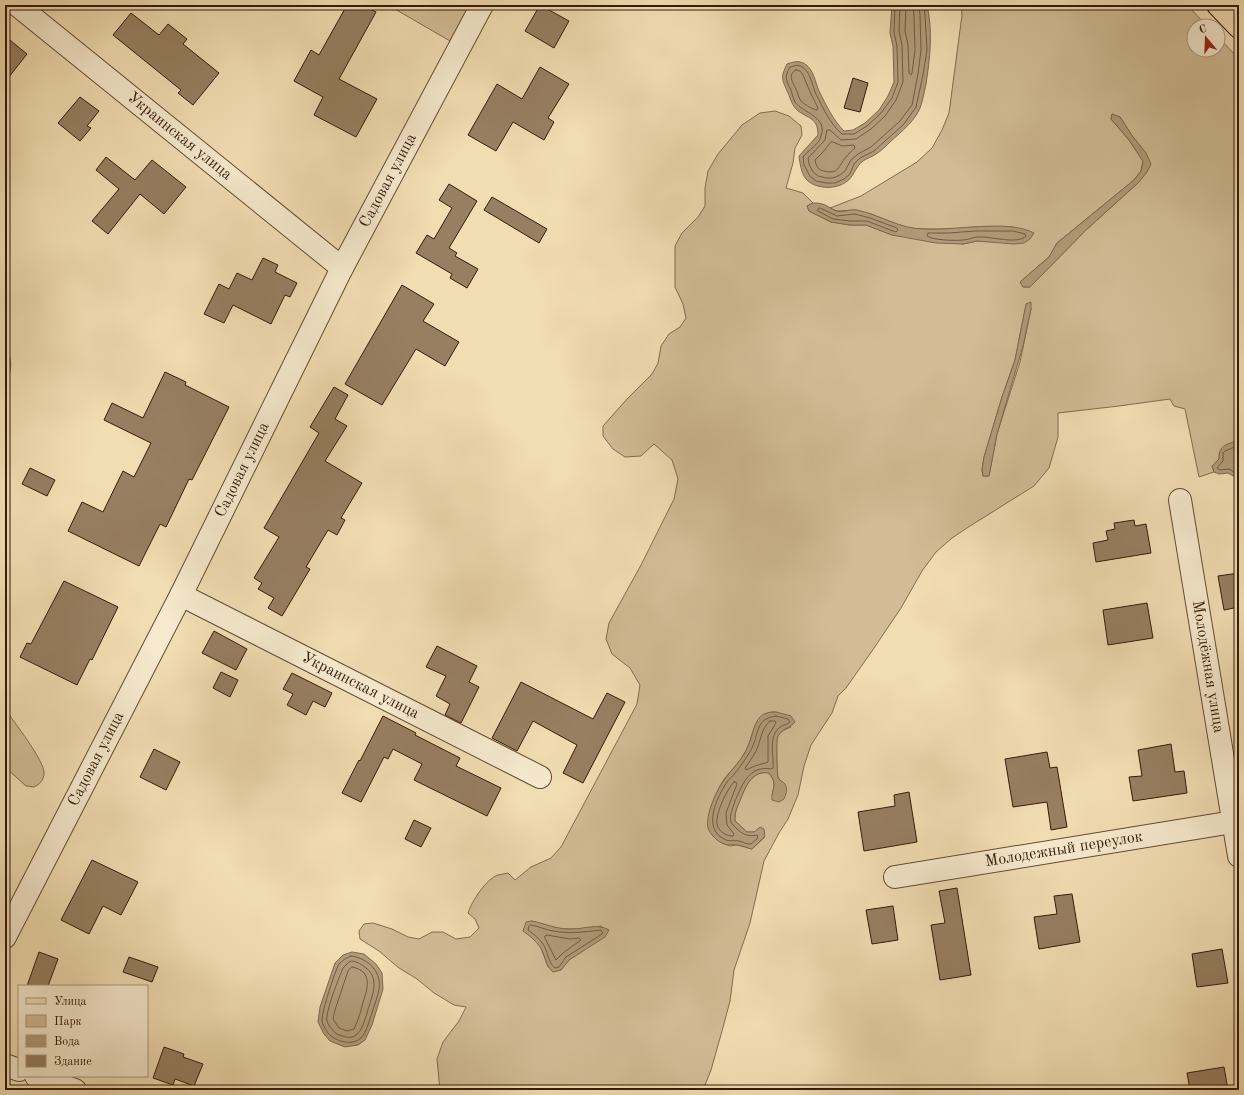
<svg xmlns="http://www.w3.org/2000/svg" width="1244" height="1095" font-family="'Old Standard TT',serif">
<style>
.green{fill:#d1bc95;stroke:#836b50;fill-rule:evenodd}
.water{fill:#b19b79;stroke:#7f674d}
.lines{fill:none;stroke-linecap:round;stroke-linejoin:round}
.shore{stroke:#735a42;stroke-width:1}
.building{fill:#977f61;stroke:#351a0a}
.minor-casing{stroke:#644b34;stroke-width:24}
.major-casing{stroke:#351a0a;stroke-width:24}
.minor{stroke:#f6e9cd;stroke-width:22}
.major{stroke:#f1ddb2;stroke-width:22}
.labels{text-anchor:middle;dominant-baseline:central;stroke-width:3.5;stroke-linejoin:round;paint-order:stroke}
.street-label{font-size:16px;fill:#351a0a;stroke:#f6e9cd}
</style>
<rect width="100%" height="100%" fill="#f1ddb2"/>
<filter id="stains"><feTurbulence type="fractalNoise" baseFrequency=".005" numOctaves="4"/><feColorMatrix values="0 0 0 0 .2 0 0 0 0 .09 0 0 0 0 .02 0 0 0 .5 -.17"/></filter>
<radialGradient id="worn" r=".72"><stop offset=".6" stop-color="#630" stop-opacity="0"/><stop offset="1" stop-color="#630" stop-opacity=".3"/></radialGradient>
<path class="green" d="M388,5H470L450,41Z
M961,5H1187L1207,26H1194V50H1218V37L1239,59V440C1227,445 1219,445 1219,459L1212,466L1214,472L1199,477L1185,409L1174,406L1170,399L1119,406L1058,413V437L1049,468L1034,486L970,526L952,538L936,552L922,571L901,608L872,651L846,688L838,696L832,713L811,745L804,766L798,795L788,819L779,833L764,861L750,923L734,970L730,1001L722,1031L711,1070L703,1090H440L437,1059L443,1042L459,1021L466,1007L454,1005L434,993L417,979L399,968L379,951L360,939L359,931L364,924L373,923L392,929L408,937L419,939L432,932H443L456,939L470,937L479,928L475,919L468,913C472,901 486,879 498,875C501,874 505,874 508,873L515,880L531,867L551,858L561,847L637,704L640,685L630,668L612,654L606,639L609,623L641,565L674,499L678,479L672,460L654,444L641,456L625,457L613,449L603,436V426L627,399L652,374L658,363L661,346L669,334L680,327L686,318L683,304L675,287V246L682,233L698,217L705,206V188L708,171L718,154L742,125L760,113L775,111L789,116L801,126L802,135L795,148L793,163L786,188L803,193L813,203L807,206L809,211L831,222L850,225H866L892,235L963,244L977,241H990L1013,227H976L948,229H924L907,228L871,214L855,210L837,211L830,208L861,196L917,162L932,148L942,130L949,113L962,15ZM1112,114L1120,117L1133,137L1146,153L1139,182L1086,230L1030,287H1023L1020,282L1049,257L1057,243L1134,180L1141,171L1143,161L1129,140L1111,119ZM1026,305L1031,309L1020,362L997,434L989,476H983L982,470L984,457L1002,397L1015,360ZM776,712L791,727C786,729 779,732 777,738C776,742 777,774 778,777C779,780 782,782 785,784L772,795C775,785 775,781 769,773C753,770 746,785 741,798C738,806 734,812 735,821L747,832H754L765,837L752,849L737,845L730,846L722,843L710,810C714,799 718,788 724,779C733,768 743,759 748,746C752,737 753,726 760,718C765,713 770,712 776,712ZM531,921C539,922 545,926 552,927C569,931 585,928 602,926L584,950L569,960L561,970L548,967Z
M5,346C14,362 11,371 5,387Z
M5,709C14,722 44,760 44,773C44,780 40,784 34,787L26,786L5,767Z"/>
<path class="water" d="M892,5H927C933,31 930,58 926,84C924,92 923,100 920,108C914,122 901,132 890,142C886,146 881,151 876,154C872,157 867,158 863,161C855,167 854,177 846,182C835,190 815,189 806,179C801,173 800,163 799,156L818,135C818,117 808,119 797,110C792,105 791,100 788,93C782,79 780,78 787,64C793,62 799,60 805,64C814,70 815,82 819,91C826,105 833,120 844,131L853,130L865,123L879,110L888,96L894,82L893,46L890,33Z
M1112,114L1120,117L1133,137L1146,153L1151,164L1147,172L1139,182L1086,230L1030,287H1023L1020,282L1049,257L1057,243L1134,180L1141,171L1143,161L1129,140L1111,119Z
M813,203C816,203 819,203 822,204C827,205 831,209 836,211C842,213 850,209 857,210C880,215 900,229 924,229C954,231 1008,219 1034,233L1030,239L1024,243L1014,244L977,241L963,244L936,243L892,235L866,225H850L831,222L809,211L807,206Z
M1031,302V309L1023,346L997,434L989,476H983L982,470L984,457L1002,397L1015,360L1026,304Z
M1239,440V479L1228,473L1219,474L1214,472L1212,466L1219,459C1219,444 1227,445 1239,440Z
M776,712L791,716L795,722C790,728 782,729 778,736C776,740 777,773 778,777C779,781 783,781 785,784C788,789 786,794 784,799L779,802L772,800C771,787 779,786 769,773C753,770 746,785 741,798C738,806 734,812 735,821L747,832H754L760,827L764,829L765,836L752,849C747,848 742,845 737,845C732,844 728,846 722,843C717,841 710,834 708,828C705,815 717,789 725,779C733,768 743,759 748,746C753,736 754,716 767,713C770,712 774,712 776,712Z
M531,921C545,923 557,930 572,929C585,929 597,923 609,930L605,937L569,960L561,970L553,972C545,965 546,956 540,947C536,941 529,935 523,931L526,922Z
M352,952L364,954L376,964L382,973L383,989L372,1025L365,1040L358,1045L345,1047L330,1041L324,1034L318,1022L320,1007L335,963L343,955Z"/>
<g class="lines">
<path class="shore" d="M895,5L894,32L897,46L898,82L892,98L881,113L867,126L854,134H842C830,124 822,106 815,92C812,84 810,71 802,67C798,64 794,66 790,67C784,77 786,80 791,90C792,94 793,98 795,102C803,113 828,117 821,136C819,145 808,150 803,157L804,165L810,176L816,181L826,183H835L844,179L850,174L854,164L860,158L874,151L904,124L916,107L923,75L927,50L925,15L924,5
M900,5L899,31L902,45L903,82L896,100L885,116L871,129L856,139L841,140L830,130H827L825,140L808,158L809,164L813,172L818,176L826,178H833L840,175L845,171L851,160L858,154L871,147L900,121L912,105L918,74L921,50L920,15L919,5
M906,5L905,31L908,45L909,73L911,75L912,73L915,50L914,16L913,5
M796,70L800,71L803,75L811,94L818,108L817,110C812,109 805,105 801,101C798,97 798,93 796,89C793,83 787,74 796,70Z
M833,142L842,146L854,145L855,148C852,151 848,154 846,157C838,166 839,175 824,171C818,170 816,166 815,160L823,152L831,142Z
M820,208L837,216L855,214L870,218L897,228L898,230L896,232L893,231L867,221H850L833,219L818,211V209Z
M976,231H1013L1025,234L1026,236C1018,245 990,236 978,237C973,237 968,240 963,240C955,241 932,240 927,236L928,233H948Z
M1239,445L1225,451L1223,453V461L1217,468L1220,470L1229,469L1239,475
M776,716L788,719L790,722C787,725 782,725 779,728C768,738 774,756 773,768L771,769C749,765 742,785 735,801C733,808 729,815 731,822C732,824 734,826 735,827C742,834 747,837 757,835L758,838L751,844C746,844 743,842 739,841C733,840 729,842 724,839C702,828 717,797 727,782C729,779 733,776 735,773C741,766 746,758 751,750C759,735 755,718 776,716Z
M770,721H775L776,723L768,736V762L755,766L746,770L745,768C749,762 753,757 756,751C761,741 761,728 770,721Z
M734,782H736L737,784L726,813L727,825L734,834L733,836H731C724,835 718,830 717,824C715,814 727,789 734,782Z
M531,925C539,926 545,930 553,931C570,934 584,932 601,930L603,933L602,934L566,957L559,967L555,968C548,963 548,951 543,944C539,938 533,934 528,930L529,926Z
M545,936L547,935L570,939L579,938L581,940L563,953L556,960L545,938Z
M351,956C368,958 382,972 379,989C378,997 374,1005 372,1013C369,1020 367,1032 361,1038C352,1046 336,1042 328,1033C326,1030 322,1024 322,1020C322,1011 335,971 339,964C343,960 346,958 351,956Z
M352,961C358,962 361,964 366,968C381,979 371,998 367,1013C365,1019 362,1031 356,1035C351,1039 345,1037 339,1035C334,1033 329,1027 327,1021C325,1012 339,978 343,968L348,963Z
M352,967C373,971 368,988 363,1002C361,1012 358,1020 354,1029L347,1031L339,1028L333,1019L335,1010L348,971Z"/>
</g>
<path class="building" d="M347,5H363L376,12L339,79L377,99L356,137L314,115L323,97L294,81L311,50L319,55Z
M540,5L569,21L554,48L525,31Z
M131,13L159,35L168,24L187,39L183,44L219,73L193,105L178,93L181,90L113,35Z
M5,36L27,54L5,82Z
M540,67L569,84L548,118L554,122L544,140L513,122L496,151L468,135L497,84L522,99Z
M853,78L868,83L860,112L844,108Z
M80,97L99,111L87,126L91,128L80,141L58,123Z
M106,157L135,180L152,160L186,187L164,214L140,194L108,234L92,221L119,189L96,170Z
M449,184L477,201L449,248L457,253L455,256L478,269L467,288L450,278L452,274L416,253L427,235L434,239L452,208L439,200Z
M492,197L547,229L539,243L484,210Z
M263,258L278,265L275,272L297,283L290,297L285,295L271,324L233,305L224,323L204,314L219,284L229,289L237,273L252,280Z
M402,285L434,304L423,321L459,342L445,366L416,349L382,405L345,384Z
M165,372L186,382L185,385L229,407L192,480L189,479L166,527L160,524L139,566L68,531L82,502L103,512L123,471L134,477L151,443L104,420L112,403L143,418Z
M334,387L348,395L335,419L347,426L325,461L362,483L341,518L345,520L337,535L328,530L306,567L310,569L282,616L268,608L274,598L258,589L262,583L254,578L279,537L264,528L319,433L310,427Z
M30,468L55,480L47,496L22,484Z
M1134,520L1135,526L1146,524L1151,553L1096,562L1093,543L1108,540L1106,531L1115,529L1114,523Z
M1239,573V607L1224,610L1218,576Z
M64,581L118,607L92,660L90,659L77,685L20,657L27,643L31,644Z
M1147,603L1153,638L1108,645L1103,610Z
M214,631L247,649L236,670L202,653Z
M437,646L477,666L469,682L479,687L461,723L445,715L450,704L436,696L446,676L426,667Z
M221,672L238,680L230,697L213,688Z
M292,673L332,693L325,707L313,701L306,715L287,705L293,694L283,689Z
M521,682L593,719L607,693L625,702L583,783L563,773L577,745L533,721L517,751L492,738Z
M383,716L416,733L415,735L460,758L456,766L501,788L487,816L414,780L422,764L393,749L388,759L384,757L361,802L342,793L359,760L360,761Z
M1171,744L1175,772L1184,771L1187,793L1133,801L1129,777L1142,776L1138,750Z
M154,749L180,762L166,790L140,777Z
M1047,752L1050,768L1057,767L1067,827L1051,830L1047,802L1013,807L1005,759Z
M909,792L917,842L864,851L858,812L895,806L894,795Z
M414,820L431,828L421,847L405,839Z
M92,860L138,882L121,915L103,906L89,934L61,920Z
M957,888L971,975L940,980L931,925L945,923L939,891Z
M1072,894L1080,942L1039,949L1034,917L1057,914L1054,896Z
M893,906L898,940L872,944L866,910Z
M1222,949L1228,983L1197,987L1192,954Z
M39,952L58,959L48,986H27Z
M129,957L158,967L152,982L123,972Z
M164,1047L184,1054L183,1057L203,1064L194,1086L175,1079L173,1085L153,1078Z
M1224,1067L1228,1090H1190L1187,1073Z"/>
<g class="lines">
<defs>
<g id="minor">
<path id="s1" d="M17,5L342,268"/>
<path id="s2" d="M1180,500L1239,856"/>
<path id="s3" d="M181,595L540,777"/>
<path id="s4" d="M895,877L1233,822"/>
<path id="s5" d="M5,937L181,595L342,268L482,5"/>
<path d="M5,1065L19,1070"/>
<path d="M36,1076L75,1090"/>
</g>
<path id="major" d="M1218,5L1239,27"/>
</defs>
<use href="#minor" class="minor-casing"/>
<use href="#major" class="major-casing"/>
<use href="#minor" class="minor"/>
<use href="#major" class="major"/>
</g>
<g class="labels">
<g class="street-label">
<text stroke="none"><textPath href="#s1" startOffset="209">Украинская улица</textPath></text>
<text stroke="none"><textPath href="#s5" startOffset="848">Садовая улица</textPath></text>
<text stroke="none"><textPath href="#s5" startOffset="524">Садовая улица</textPath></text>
<text stroke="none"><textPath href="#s2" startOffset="169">Молодёжная улица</textPath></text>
<text stroke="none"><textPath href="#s3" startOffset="201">Украинская улица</textPath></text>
<text stroke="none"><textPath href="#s5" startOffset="200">Садовая улица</textPath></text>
<text stroke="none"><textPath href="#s4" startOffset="171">Молодежный переулок</textPath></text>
</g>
</g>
<rect width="1244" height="1095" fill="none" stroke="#f1ddb2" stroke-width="20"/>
<rect x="6" y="6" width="1232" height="1083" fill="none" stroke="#351a0a" stroke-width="2"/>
<rect x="10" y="10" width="1224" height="1075" fill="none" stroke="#351a0a"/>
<rect x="18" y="985" width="130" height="92" fill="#f6e9cd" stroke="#a9967f"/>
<rect x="26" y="998" width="20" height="6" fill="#f1ddb2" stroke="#a9967f"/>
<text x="54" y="1005" font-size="12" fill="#351a0a">Улица</text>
<rect x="26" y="1015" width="20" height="12" fill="#d1bc95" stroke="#a9967f"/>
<text x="54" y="1025" font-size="12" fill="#351a0a">Парк</text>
<rect x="26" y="1035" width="20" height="12" fill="#b19b79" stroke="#a9967f"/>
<text x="54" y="1045" font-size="12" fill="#351a0a">Вода</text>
<rect x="26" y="1055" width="20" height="12" fill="#977f61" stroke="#a9967f"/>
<text x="54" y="1065" font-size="12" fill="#351a0a">Здание</text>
<g transform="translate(1206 38) rotate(341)"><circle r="19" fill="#f6e9cd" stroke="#a9967f"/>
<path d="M0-3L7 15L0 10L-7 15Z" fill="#8f2418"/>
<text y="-6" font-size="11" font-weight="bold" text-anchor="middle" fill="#351a0a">С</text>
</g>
<rect width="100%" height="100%" filter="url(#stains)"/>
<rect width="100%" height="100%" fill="url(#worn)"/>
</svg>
